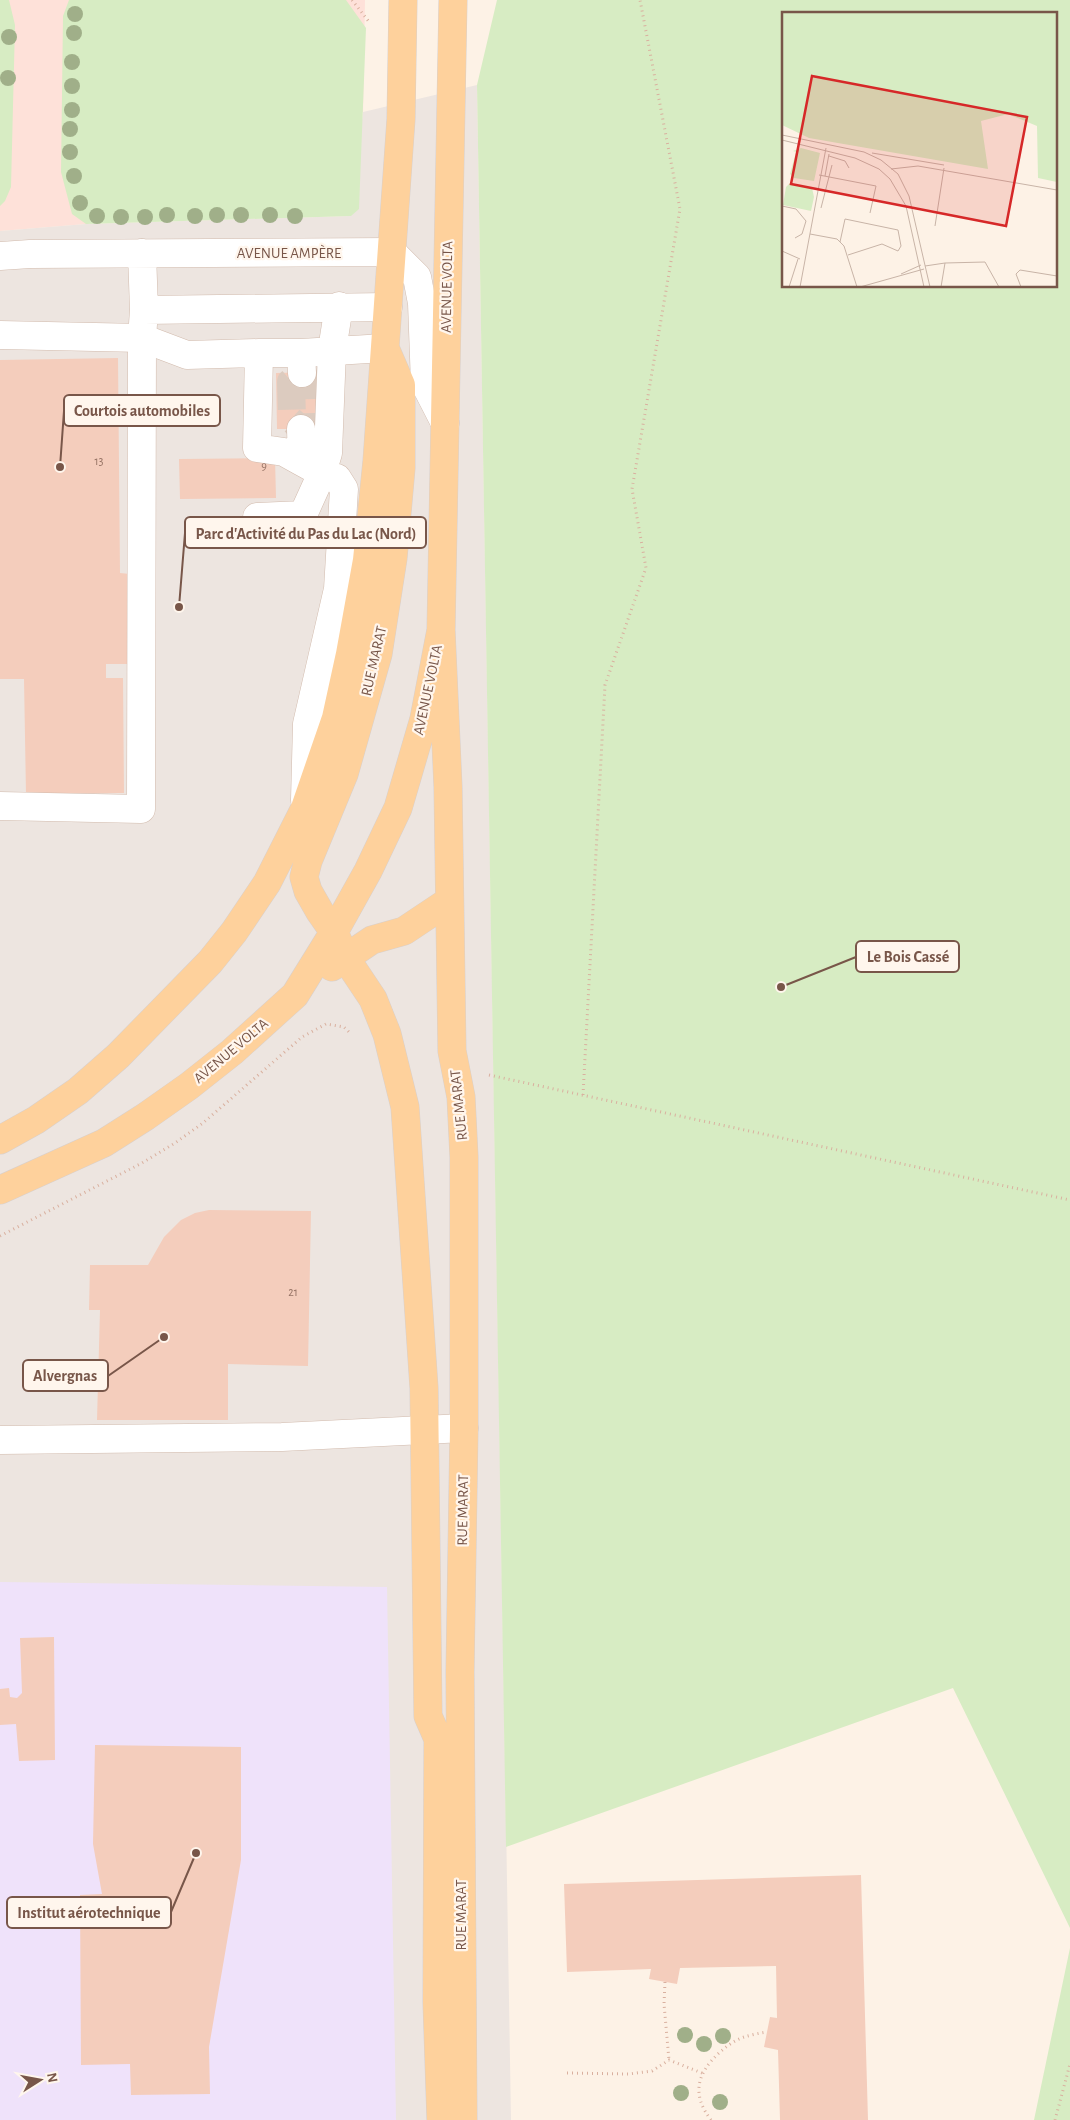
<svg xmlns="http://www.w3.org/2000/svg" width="1070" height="2120" font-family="'Alegreya Sans',sans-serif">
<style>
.commercial{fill:#fee1d9}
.industrial{fill:#ede5e0}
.education{fill:#efe2fa}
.green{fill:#d7ecc3;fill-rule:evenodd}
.building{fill:#f4cdbc}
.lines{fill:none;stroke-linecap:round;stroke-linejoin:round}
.minor-tunnel{stroke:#dccbbf;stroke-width:28;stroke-dasharray:28 14;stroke-linecap:butt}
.minor-casing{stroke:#d2bbad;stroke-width:29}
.major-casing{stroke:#d9d0cc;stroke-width:29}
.path{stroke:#d9b09f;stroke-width:3;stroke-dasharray:1 4;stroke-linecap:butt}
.minor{stroke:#fff;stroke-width:28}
.major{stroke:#fed19c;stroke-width:28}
.tree{fill:#a0af89}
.labels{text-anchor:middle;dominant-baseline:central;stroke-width:4.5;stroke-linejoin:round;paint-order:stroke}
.number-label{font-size:12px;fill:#977466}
.street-label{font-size:15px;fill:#785649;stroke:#fff6ed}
.inset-road{fill:none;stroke:#c8b4a7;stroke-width:1}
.view{fill:#d62828;fill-opacity:0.15;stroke:#d62828;stroke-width:2.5}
.inset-edge{fill:none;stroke:#785649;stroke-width:2.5}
.leader{fill:none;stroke:#785649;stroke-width:2}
.callout-dot{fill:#785649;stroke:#fff6ed;stroke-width:2}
.callout{fill:#fff6ed;stroke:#785649;stroke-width:2}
.callout-label{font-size:16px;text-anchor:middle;font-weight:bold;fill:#785649}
</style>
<rect width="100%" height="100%" fill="#fdf2e6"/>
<path class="commercial" d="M0,0H365L363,112L86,224L0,231Z"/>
<path class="industrial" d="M477,85L511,2120H0V231L86,224L351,216L363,112Z"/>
<path class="education" d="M0,1582L387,1587L396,2120H0Z"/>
<path class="green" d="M0,0H9L15,25L11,187L5,201L0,206Z
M69,0H346L366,28L359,209L351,216L86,224L72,214L61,172L63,16Z
M497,0H1070V1928L953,1688L506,1847L477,85ZM784,14H1056V286H784Z
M1070,1948V2120H1034Z"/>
<path class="building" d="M118,358L120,573L130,574L131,664H106V678H123L124,793L26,794L24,679H0V360Z
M317,372L319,429H277L276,373Z
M275,458L276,498L180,499L179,459Z
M209,1210L311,1211L308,1366L228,1364V1420H97L100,1310H89L90,1265H148L164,1237L181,1220L195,1213Z
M54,1637L55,1760L19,1761L16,1724L0,1725V1689L9,1688L10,1697L17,1698L22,1693L20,1638Z
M95,1745L241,1747V1860L209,2047L210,2094L131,2095L130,2064L81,2065L80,1895L102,1894L93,1844Z
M861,1875L868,2120H780L778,2050L764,2047L770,2017L777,2018L776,1966L680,1968L677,1984L649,1979L651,1969L567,1972L564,1884Z"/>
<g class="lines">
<path class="minor-tunnel" d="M302,373L309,385L310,419L301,429L292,418L291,382Z"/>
<defs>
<path id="minor" d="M0,256L30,254L392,252L417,277L422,303L425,384L445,423
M144,310L388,307
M0,335L142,338L187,355L259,353
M301,353H259L257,448L284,452L302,462
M302,373L301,353L385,348
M301,429L302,462L322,473L337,478L344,489L338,589L307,724L305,800
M257,517L303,515L322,473L328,453L332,350L339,306
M0,806L141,809L142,338L144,310L142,253
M0,1440L282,1437L464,1428"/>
<path id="major" d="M385,348L401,385V468L393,558L378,654L344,774L308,861L304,877L308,891L320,912L334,932L345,957L373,999L387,1034L405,1107L424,1388L428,1716L438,1739L437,2002L441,2120
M441,630L448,787L452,1051L461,1097L464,1157V1428L460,1672L463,2120
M332,967L372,940L404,931L449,901
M0,1140L36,1120L78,1091L118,1056L210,962L234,932L267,883L305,808L336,718L350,654L367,560L377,461L401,119L403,0
M0,1190L104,1143L145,1117L189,1086L232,1052L295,995L334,932L368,871L398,808L424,719L441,630L453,0"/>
</defs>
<use href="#minor" class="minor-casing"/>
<use href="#major" class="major-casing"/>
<path class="path" d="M352,0L370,23
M489,1075L1070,1200
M583,1095L605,685L646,568L632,489L680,209L640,0
M0,1236L142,1163L175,1143L203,1123L302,1037L326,1024L344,1027L351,1034
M665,1982L664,2004L669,2060
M567,2073L629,2074L652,2071L669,2060L702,2073
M711,2120C691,2094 697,2073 720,2052C727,2046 735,2040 744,2037C751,2035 759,2033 767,2032
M1055,2120L1070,2064"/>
<use href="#minor" class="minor"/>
<use href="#major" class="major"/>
</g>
<g class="tree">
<circle cx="75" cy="14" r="8"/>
<circle cx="74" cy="33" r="8"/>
<circle cx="9" cy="37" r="8"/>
<circle cx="72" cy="62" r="8"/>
<circle cx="8" cy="78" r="8"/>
<circle cx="72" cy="86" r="8"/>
<circle cx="72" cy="110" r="8"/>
<circle cx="70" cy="129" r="8"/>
<circle cx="70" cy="152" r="8"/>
<circle cx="74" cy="176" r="8"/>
<circle cx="80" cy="203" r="8"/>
<circle cx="167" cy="215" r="8"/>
<circle cx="217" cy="215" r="8"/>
<circle cx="241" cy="215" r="8"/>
<circle cx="270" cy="215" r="8"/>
<circle cx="97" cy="216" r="8"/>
<circle cx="195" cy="216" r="8"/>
<circle cx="295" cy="216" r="8"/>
<circle cx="121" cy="217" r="8"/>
<circle cx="145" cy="217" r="8"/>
<circle cx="685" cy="2035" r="8"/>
<circle cx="723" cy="2036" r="8"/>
<circle cx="704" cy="2044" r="8"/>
<circle cx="681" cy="2093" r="8"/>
<circle cx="720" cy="2102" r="8"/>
</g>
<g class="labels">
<g class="number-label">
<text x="99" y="461">13</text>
<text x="264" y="466">9</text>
<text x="293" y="1292">21</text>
</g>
<g class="street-label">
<text x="289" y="253">AVENUE AMPÈRE</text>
<text transform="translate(447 287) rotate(-89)">AVENUE VOLTA</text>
<text transform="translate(374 661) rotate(-77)">RUE MARAT</text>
<text transform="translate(428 690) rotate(-78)">AVENUE VOLTA</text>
<text transform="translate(231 1051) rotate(-40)">AVENUE VOLTA</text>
<text transform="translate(459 1105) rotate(-96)">RUE MARAT</text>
<text transform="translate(463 1510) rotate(-89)">RUE MARAT</text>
<text transform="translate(461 1915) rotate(-90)">RUE MARAT</text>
</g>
</g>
<g transform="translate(782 12)">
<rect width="275" height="275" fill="#fdf2e6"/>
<path d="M0,0H275V170L256,166L255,114L226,102L199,109L206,157L27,126L0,113ZM19,136L38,141L32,169L12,166L8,162L14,140L11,139ZM8,171L30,176L32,185L29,199L1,193L4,175Z" fill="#d7ecc3"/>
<path class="inset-road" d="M0,123L82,140L99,148L116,162L127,184L148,275M0,128L73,146L97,157L108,167L124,194L142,275M90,141L162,153M47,144L63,149L67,156M109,157L136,154L275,178M37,163L94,174L88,201M43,164L47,142M0,194L14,197L24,209L20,222L13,226M39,196L50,153M153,214L162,156M28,222L55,227L62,234L75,275M58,230L63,207L116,218L119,234L116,239L100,232L66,243M0,239L18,247M163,251L203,250L217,275M143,254L163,251L159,275M119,262L139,253M7,275L16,247M18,275L44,136M78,275L142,257M239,275L234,262L238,258L275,264"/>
<path class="view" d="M30,64L245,105L224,214L9,172Z"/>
<rect width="275" height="275" class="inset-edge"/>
</g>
<path class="leader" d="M60 467L64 411M179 607L185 533M781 987L856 957M164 1337L108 1376M196 1853L171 1912"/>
<g class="callout-dot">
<circle cx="60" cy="467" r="5"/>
<circle cx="179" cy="607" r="5"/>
<circle cx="781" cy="987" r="5"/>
<circle cx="164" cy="1337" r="5"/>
<circle cx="196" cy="1853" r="5"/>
</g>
<g class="callout">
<rect x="64" y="395" width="156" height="31" rx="5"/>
<rect x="185" y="517" width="241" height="31" rx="5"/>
<rect x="856" y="941" width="103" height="31" rx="5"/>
<rect x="23" y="1360" width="85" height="31" rx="5"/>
<rect x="7" y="1897" width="164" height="31" rx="5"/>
</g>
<g class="callout-label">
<text x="142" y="416">Courtois automobiles</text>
<text x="306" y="539">Parc d'Activité du Pas du Lac (Nord)</text>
<text x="908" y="962">Le Bois Cassé</text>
<text x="65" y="1381">Alvergnas</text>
<text x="89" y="1918">Institut aérotechnique</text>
</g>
<g transform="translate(40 2080) rotate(79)" stroke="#fff6ed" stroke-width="4" paint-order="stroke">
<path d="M0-4L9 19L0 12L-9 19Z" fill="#785649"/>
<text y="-8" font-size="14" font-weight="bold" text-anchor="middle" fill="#785649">N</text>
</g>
</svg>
